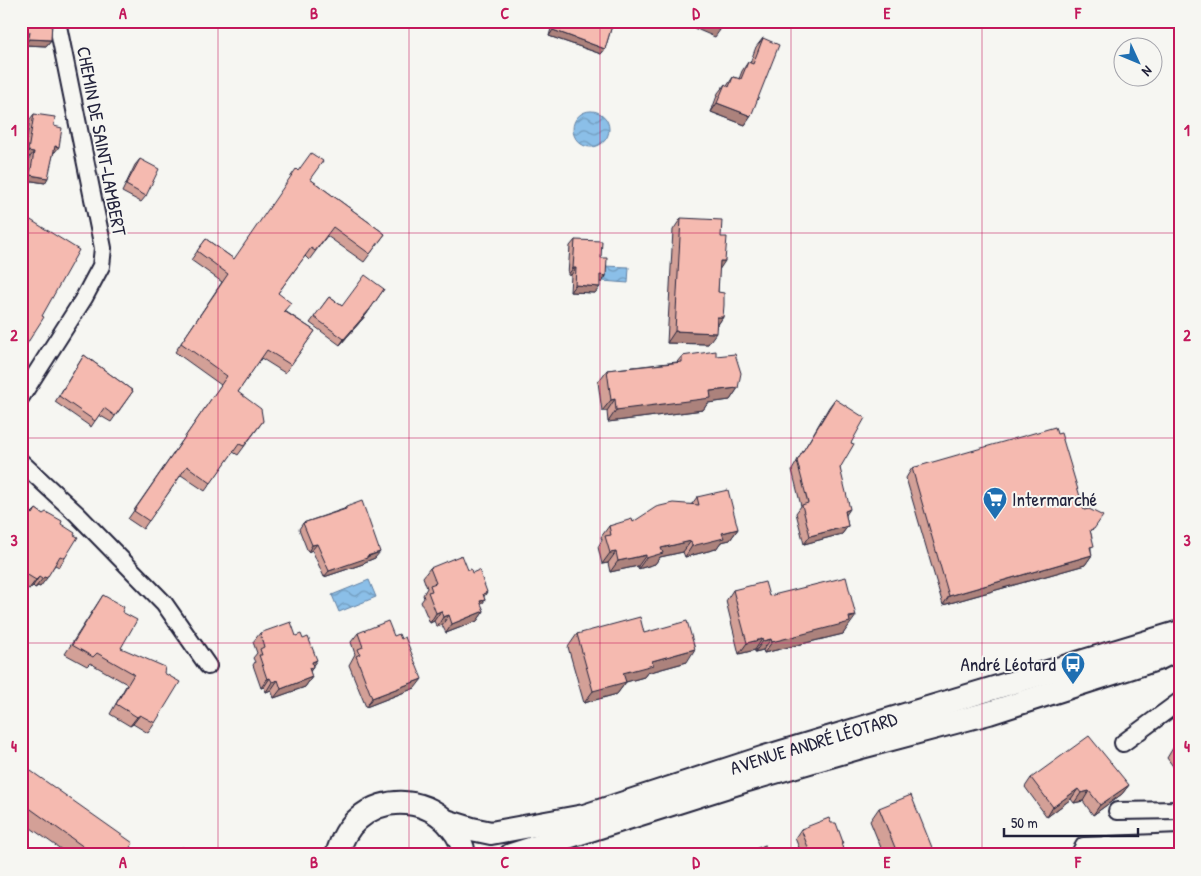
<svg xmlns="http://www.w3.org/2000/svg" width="1201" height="876" font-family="'Patrick Hand',sans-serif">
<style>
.water{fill:url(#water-waves);stroke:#6180a3}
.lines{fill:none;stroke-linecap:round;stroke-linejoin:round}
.minor-casing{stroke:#22223b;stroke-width:20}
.secondary-casing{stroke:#22223b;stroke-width:26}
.minor{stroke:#f6f6f2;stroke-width:16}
.secondary{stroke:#f6f6f2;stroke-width:22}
.wall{fill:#d3a097;stroke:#22223b}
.shaded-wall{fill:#ac827b;stroke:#22223b}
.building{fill:#f5bab0;stroke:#22223b}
.grid{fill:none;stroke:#c2185b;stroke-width:1;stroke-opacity:0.55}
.labels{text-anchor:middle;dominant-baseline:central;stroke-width:4;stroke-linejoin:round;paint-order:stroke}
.street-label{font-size:19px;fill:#22223b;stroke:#f6f6f2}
.poi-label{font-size:19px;fill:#22223b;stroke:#f6f6f2;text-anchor:start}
.neatline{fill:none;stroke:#c2185b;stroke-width:2}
.grid-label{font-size:16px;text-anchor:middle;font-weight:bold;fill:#c2185b}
</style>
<defs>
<pattern id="water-waves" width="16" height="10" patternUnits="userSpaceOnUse" patternTransform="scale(1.25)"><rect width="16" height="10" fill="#8bbfe8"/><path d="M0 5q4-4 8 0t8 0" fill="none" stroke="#719bbd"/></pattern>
</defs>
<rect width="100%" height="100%" fill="#f6f6f2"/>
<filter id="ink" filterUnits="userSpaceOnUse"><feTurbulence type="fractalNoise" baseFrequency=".02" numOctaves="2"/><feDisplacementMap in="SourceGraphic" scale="10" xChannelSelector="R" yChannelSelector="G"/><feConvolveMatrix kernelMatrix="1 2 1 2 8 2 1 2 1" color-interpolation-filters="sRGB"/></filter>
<g filter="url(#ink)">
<path class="water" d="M573 129a18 18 0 1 1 36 0a18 18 0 1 1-36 0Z
M603,266L629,267L628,283L602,281Z
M369,580L376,597L339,612L332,595Z"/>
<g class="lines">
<defs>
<path id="minor" d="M21,397L84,298L101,266L103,248L57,21
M21,462L77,514L164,603L208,666
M1123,743L1180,701
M1117,811L1180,810
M1079,855L1084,846L1180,842"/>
<g id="secondary">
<path id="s1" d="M446,821L472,829L491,833L584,816L765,757L1180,632"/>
<path d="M337,855C341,841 347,828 358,819C386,794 429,799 451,827C458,835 463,845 464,855"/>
<path d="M511,855L744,781L858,748L989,713L1160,658L1180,648"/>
</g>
</defs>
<use href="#minor" class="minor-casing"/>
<use href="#secondary" class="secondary-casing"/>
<use href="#minor" class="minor"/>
<use href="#secondary" class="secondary"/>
</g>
<path class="wall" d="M21,21H52L51,40L46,46L25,45V38H21Z
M553,21H583L587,23L588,21L613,22L605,49L601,54L549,36Z
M763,38L751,116L745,125L711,112L718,93L725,84L727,86L733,77L739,79L742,71L748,62L750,63L756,47Z
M34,114L54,126L55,152H54L45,183L26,180L30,157L24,156L30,119Z
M140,159L146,196L141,202L122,192L135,165Z
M310,179L385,234L364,262L327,236L309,260L305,256L278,293L285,311L315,331L285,373L261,358L238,392L263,421L238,455L233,452L205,491L181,475L143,529L128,519L221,385L175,352L222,282L191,260L206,239L234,259Z
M681,218L719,270L718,292L723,317L717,326L708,344L667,343L673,230Z
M575,240L601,258L606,276L602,282H600L595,293L570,292L571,275H568L570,246Z
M384,289L366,315L340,345L310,323L329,297L342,306Z
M84,355L133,391L111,422L99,415L91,427L55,402Z
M682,356H716L738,388L730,400L708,403L703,410L608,422L607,411H602L598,382L607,370L677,362Z
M835,399L851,443L840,468L846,516L848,526L842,534L804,544L796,513L801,506L792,470L829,407Z
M1057,434L1091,534V551L1092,555L1085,565L943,605L906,478L912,468Z
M697,497L738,529L730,540L721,542L716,549L685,557L683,552L660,557L655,564L638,569V566L610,572L608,563L602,564L598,547L602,540L601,537L609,526L633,522L692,504Z
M21,506L32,513L36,509L43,514L61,524L65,558L59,567L55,565L40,587L38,586L35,588L33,586L29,589L21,584Z
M346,507L375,558L365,562L363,564L324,577L312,550L308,552L299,529L303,523L344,509Z
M430,568L468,570L485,600L481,605L484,611L477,621L446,633L442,625L437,627L434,621L430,623L421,602L424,598L423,595L427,588L423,577Z
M733,590L769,596L848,627H847L843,634L764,653L763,650L755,652V650L739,654L726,601Z
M103,595L122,612L121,648L155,723L148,733L133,724L130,726L110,714L127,684L90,663L87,666L65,654Z
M260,633L296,636L313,666L310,672L312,677L305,687L274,698L271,690L266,692L264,687L261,688L253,665L255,662L253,658L257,653L253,642Z
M358,633L415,688L366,707L349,665L355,654L351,642Z
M644,633L687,662L647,673L644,677L626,682L617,694L584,703L568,647L577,634Z
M1180,743V776L1167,758L1173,748Z
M21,764L125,855H69L21,821Z
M1031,778L1129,785L1122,794L1093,815L1083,801L1074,803L1071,799L1047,817L1025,787Z
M879,808L935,855H884L870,821Z
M831,823L843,842L841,845L845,855H802L795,838L801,829Z"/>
<path class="shaded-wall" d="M698,21L720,30L715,37L694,28Z
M553,30L605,49L601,54L549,36Z
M23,31L30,32L25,38H21V33Z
M29,39L51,40L46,46L25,45Z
M717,103L751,116L745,125L711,112Z
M55,146L59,147L55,152L51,151Z
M28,151L34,152L30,157L24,156Z
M30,175L48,178L45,183L26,180Z
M720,261H725L717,273Z
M573,268H576L571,275H568Z
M600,275L606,276L602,282H596Z
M575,285L600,287L595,293L570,292Z
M370,309L366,315L340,345L344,339Z
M717,317H723L715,329Z
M675,331L716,333L708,344L667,343Z
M738,388L730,400L708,403L703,410L608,422L616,410L710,391Z
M615,399L607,411H602L611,400Z
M850,509L844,518L845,511Z
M848,526L842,534L804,544L810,536Z
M738,529L730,540L721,542L716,549L685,557L692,546L722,533Z
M691,541L683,552L660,557L655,564L638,569L646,558L661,548Z
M317,544L312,550L308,552L312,545Z
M380,552L375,558L365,562L363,564L324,577L329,571Z
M616,552L608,563L602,564L610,553Z
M646,555L638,566L610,572L618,561Z
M1092,555L1085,565L943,605L949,596Z
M39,577L33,586L29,589L36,580Z
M44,577L47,578L40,587L38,586L35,588Z
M487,592L481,601L485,600L478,609L483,594Z
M441,611L434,621L430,623L436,613Z
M484,611L477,621L446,633L452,624Z
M449,615L442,625L437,627L443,617Z
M856,616L843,634L764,653L772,642Z
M762,639L755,650L739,654L747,643Z
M771,639L763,650L755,652L763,641Z
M695,649L687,662L647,673L644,677L626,682L617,694L584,703L593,691L623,673L652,661Z
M317,660L311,668L313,667L307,676L302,678L312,662Z
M312,677L305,687L274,698L281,689Z
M270,678L264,687L261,688L267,679Z
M422,679L415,688L366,707L372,698Z
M278,680L271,690L266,692L272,682Z
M140,715L133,724L130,726L137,717Z
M1129,785L1122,794L1093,815L1100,805Z
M1078,789L1071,799L1047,817L1053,807Z
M1089,791L1083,801L1074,803L1081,793Z"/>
<path class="building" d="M23,21H52L51,40L29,39L30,32L23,31Z
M555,21H583L589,23L590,21L613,22L605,49L553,30Z
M698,21H724L720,30Z
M763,38L779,45L751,116L717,103L725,84L729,87L733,77L741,79L748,62L753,64Z
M34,114L55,117L54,126L62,128L59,147L55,146L48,178L30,175L34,152L28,151Z
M311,153L323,161L310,179L385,234L370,254L333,227L315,251L311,248L278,293L291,303L284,311L315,331L291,365L267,350L238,392L261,409L263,421L244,446L239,444L211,483L187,466L149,521L134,511L227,376L181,343L228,274L197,251L206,239L234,259L296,169L298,171Z
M140,159L159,169L146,196L126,185Z
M21,214L79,250L42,316L44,317L21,353Z
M681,218L722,220L721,237H727L725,261H720L718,292L724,293V305L723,317H717L716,333L675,331Z
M575,240L602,241L601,258H607L606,276L600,275V287L575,285L576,268H573Z
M365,275L384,289L370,309L344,339L314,317L329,297L342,306Z
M716,351V356L735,354L741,373L738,388L710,391L711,398L616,410L615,399L611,400L607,370L682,362V356Z
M84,355L133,391L115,416L104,408L95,421L59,396Z
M835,399L865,418L851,443L854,444L840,468L850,509L845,511L848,526L810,536L802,505L808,503L797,461Z
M1055,427L1057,434L1061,433L1084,510L1089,509L1103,516L1094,529L1090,530L1094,546L1090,547L1092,555L949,596L912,468Z
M728,490L738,529L722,533L724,538L692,546L691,541L661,548L663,553L646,558V555L618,561L616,552L610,553L605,536L611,535L609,526L632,519L633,522L656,507L673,503L699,505L697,497Z
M362,501L380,552L367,556V558L329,571L317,544L312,545L303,523L346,509V507Z
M21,506L33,514L36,509L43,514L46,512L62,521L61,524L75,533L74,535L78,537L65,558L60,556L47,578L44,577L42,579L39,577L36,580L21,571Z
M462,555L468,570L471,569L472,573L479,570L487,592L483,594L485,600L480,601L484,611L452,624L449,615L443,617L441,611L436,613L428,592L432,591L430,585L436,583L430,568Z
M846,577L856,616L849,617L850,622L772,642L771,639L763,641L762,639L747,643L733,590L765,582L769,596Z
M103,595L124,607L122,612L137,620L121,648L165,667L164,673L180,682L155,723L140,715L137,717L116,704L134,674L97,653L93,657L72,645Z
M640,617L644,633L687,621L695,649L652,661L653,665L623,673L626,682L593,691L577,634Z
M388,621L394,636L399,634L401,639L405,637L422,679L372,698L356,656L360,654L358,649L363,647L358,633Z
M291,622L296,636L301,634L303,639L308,637L317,660L312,662L313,667L309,668L312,677L281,689L278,680L272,682L270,678L267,679L259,655H262L260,649L264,647L260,633Z
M1089,736L1129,785L1100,805L1089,791L1081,793L1078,789L1053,807L1031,778Z
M1180,743V757L1173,748Z
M21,764L133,843L125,855H95L21,802Z
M911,795L935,855H898L879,808Z
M829,818L831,823H836L843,842L841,843L845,855H811L801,829Z
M765,845L769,855H740Z
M182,847L200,855H178Z
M718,850L720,855H706Z
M1145,851V855H1106Z"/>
</g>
<path class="grid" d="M218,21V855M409,21V855M600,21V855M791,21V855M982,21V855M21,233H1180M21,438H1180M21,643H1180"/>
<defs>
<symbol id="supermarket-pin" viewBox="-11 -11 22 30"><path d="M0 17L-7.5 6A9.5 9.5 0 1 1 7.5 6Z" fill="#1f6fb2" stroke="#f6f6f2"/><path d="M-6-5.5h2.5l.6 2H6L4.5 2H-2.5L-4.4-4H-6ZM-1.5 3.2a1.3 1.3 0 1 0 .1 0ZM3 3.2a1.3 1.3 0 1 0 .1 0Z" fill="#fff"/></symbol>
<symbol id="bus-pin" viewBox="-11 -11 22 30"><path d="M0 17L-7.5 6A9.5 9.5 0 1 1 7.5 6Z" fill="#1f6fb2" stroke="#f6f6f2"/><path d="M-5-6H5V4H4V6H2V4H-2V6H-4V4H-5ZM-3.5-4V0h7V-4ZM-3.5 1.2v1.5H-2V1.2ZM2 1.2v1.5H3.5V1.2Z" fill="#fff"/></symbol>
</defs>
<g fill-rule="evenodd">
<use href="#supermarket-pin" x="981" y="485" width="28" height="38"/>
<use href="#bus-pin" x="1059" y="650" width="28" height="38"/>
</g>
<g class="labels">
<g class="street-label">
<text transform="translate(102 141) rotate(79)">CHEMIN DE SAINT-LAMBERT</text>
<text stroke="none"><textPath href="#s1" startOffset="382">AVENUE ANDRÉ LÉOTARD</textPath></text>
</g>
<g class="poi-label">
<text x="1012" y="499">Intermarché</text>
<text x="1056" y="664" text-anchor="end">André Léotard</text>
</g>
</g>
<rect width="1201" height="876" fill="none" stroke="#f6f6f2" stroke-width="55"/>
<g transform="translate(1138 62) rotate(134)"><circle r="24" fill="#f6f6f2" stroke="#a1a1a9"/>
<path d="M0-4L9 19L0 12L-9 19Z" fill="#1f6fb2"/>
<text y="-8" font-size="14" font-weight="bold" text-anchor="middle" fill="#22223b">N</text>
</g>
<path d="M1004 828v8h134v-8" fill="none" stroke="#22223b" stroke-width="2.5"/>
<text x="1011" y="828" font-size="15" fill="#22223b" stroke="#f6f6f2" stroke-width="4" paint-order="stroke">50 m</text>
<rect x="28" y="28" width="1146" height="820" class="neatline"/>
<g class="grid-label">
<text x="123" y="19">A</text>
<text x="314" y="19">B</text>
<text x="505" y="19">C</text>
<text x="696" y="19">D</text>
<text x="887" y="19">E</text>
<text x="1078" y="19">F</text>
<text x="14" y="136">1</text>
<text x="1187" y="136">1</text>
<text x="14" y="341">2</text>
<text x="1187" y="341">2</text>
<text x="14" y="546">3</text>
<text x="1187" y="546">3</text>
<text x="14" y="752">4</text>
<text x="1187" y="752">4</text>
<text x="123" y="868">A</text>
<text x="314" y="868">B</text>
<text x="505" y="868">C</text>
<text x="696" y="868">D</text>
<text x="887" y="868">E</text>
<text x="1078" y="868">F</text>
</g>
</svg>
